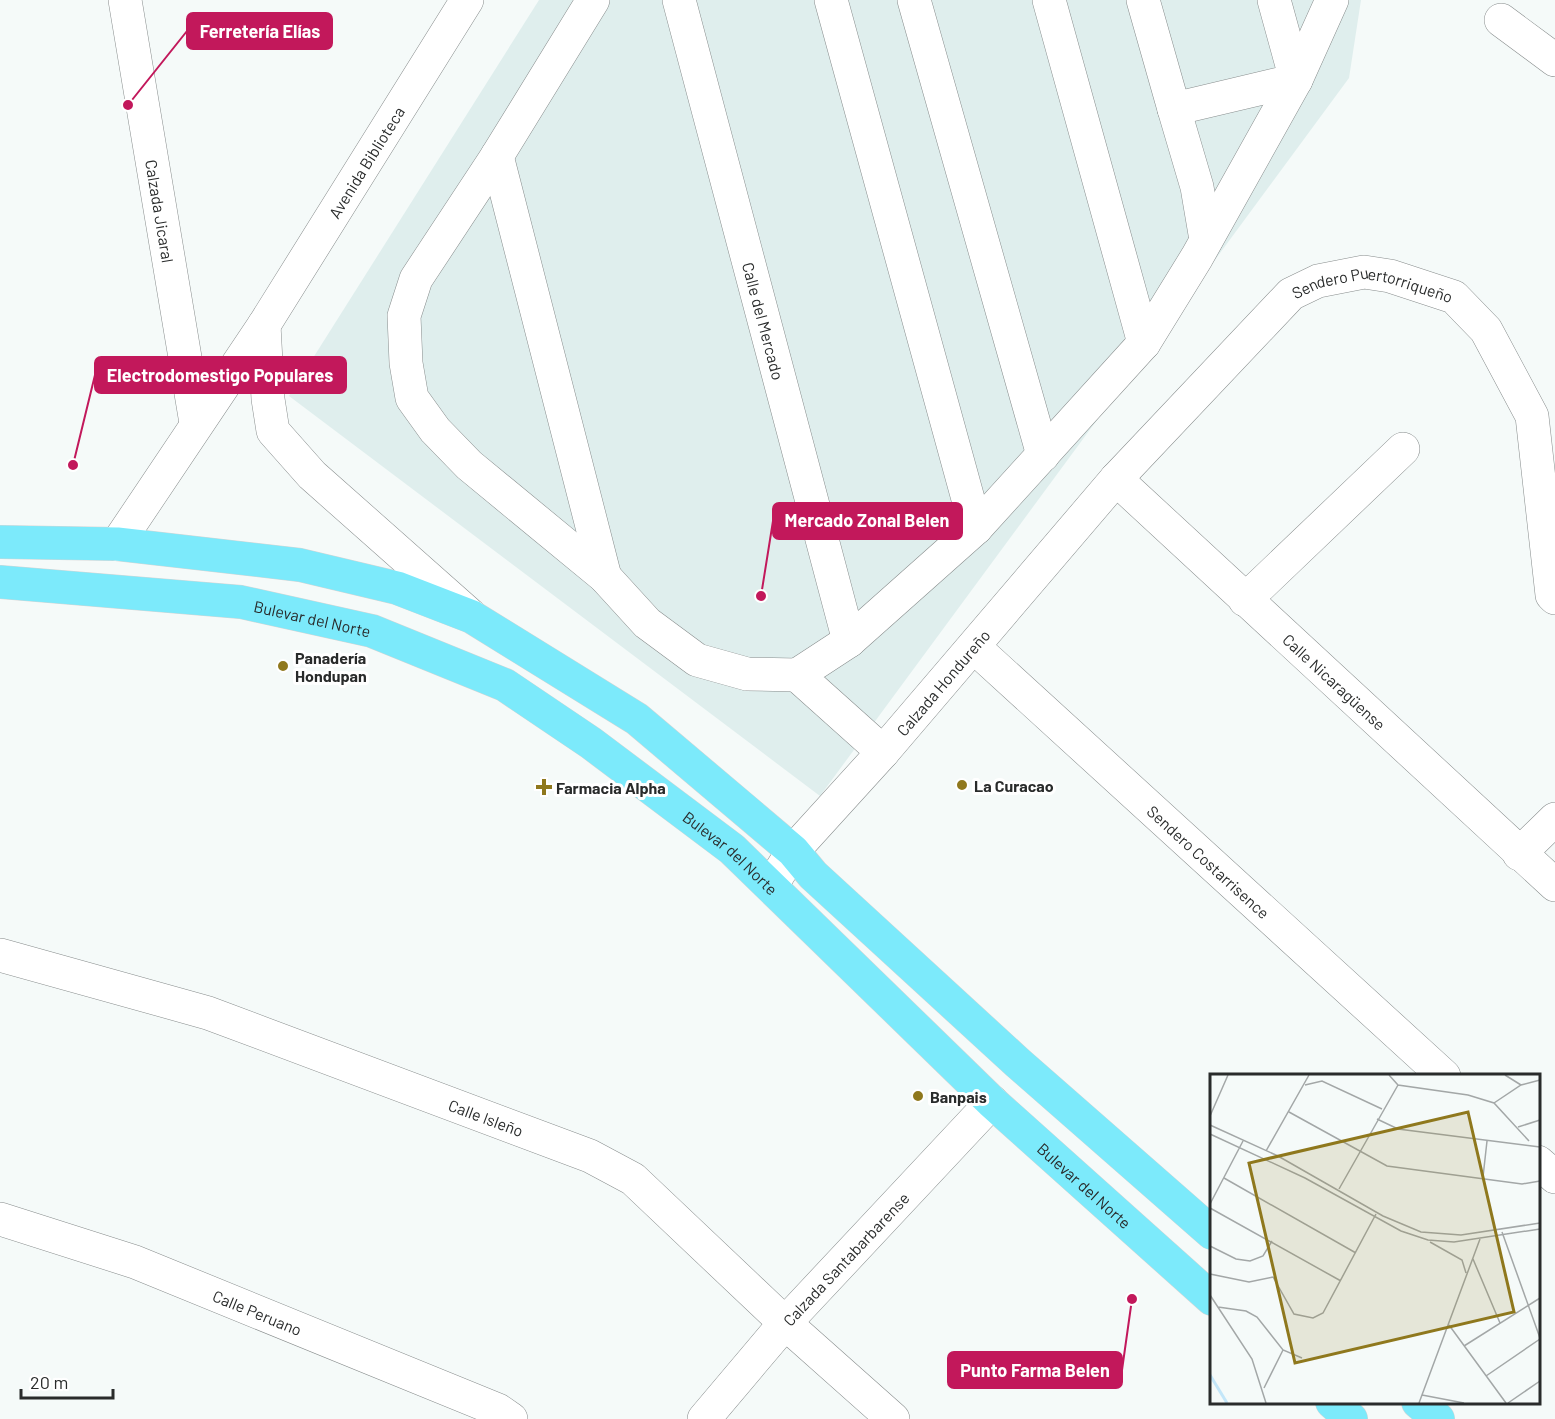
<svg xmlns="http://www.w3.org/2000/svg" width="1555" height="1419" font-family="Barlow,sans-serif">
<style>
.built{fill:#dfeeed}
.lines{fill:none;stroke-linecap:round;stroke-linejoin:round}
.minor-casing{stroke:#888d8d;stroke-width:34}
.major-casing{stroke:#d4d5d5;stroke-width:34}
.minor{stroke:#fff;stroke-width:33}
.major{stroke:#7ceafb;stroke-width:33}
.poi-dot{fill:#8f781d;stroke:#fff;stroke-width:2}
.labels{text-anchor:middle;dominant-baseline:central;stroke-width:6;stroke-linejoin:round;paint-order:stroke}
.street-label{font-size:16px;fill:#292b2b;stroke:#fff}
.poi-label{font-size:16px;font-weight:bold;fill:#292b2b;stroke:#fff;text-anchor:start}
.inset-river{fill:none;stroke:#c3e6f9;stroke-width:3}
.inset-road{fill:none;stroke:#a3a7a7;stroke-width:1.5}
.view{fill:#8f781d;fill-opacity:0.15;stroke:#8f781d;stroke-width:3}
.inset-edge{fill:none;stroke:#292b2b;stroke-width:3}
.leader{fill:none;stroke:#c2185b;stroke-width:2}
.callout-dot{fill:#c2185b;stroke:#fff;stroke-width:2}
.callout{fill:#c2185b;stroke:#c2185b;stroke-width:2}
.callout-label{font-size:18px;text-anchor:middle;font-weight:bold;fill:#fff}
</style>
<rect width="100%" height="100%" fill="#f5faf9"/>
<path class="built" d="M539,0H1361L1349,78L820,796L289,396Z"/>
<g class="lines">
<defs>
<g id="minor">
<path id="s1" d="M125,0L196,423"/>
<path d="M593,0L497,156L416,279L404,316L406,363L412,398L435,430L469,465L605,577L647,623L697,660L747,674L797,675"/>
<path id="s2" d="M679,0L849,641"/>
<path d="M831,0L976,528"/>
<path d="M914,0L1043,455"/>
<path d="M1049,0L1144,343"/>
<path d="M1143,0L1174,109L1296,80L1274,0"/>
<path d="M1501,20L1555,60"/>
<path d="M1174,109L1197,187L1206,240"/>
<path d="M497,156L605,577"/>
<path d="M264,325L268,399L273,431L312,475L470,615"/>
<path id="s3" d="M1116,479L1555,885"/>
<path id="s4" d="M117,544L264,325L467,0"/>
<path d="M1245,600L1403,449"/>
<path id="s5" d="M974,647L1444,1076"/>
<path d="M883,752L797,675L849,641L976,528L1144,343L1197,257L1296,80L1332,0"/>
<path d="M1519,854L1555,819"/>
<path id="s6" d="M771,886L793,851L883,752L1116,479L1291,294L1318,281L1364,272L1390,276L1454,297L1486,330L1532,416L1552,595L1555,598"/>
<path id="s7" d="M0,955L208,1013L590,1156L633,1179L785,1323L893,1419"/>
<path d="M1538,1162L1555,1177"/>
<path id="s8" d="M0,1219L135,1262L498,1410L511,1419"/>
<path id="s9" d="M704,1419L785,1323L992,1102"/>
</g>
<g id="major">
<path d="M0,542L117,544L300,565L397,588L472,617L637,719L793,851L813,875L1018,1063L1212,1233"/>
<path id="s10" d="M0,582L241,602L372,631L505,685L591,743L732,849L992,1102L1212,1299"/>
<path d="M1332,1402L1351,1419"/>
<path d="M1418,1402L1438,1419"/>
</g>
</defs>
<use href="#minor" class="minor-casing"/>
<use href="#major" class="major-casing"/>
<use href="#minor" class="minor"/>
<use href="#major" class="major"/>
</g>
<g class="poi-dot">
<circle cx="283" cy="666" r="6"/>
<circle cx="962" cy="785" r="6"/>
<path d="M541 778h6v6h6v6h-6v6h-6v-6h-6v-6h6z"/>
<circle cx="918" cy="1096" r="6"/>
</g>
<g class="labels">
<g class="street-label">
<text stroke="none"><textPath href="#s4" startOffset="456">Avenida Biblioteca</textPath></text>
<text stroke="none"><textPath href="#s1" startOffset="214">Calzada Jicaral</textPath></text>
<text stroke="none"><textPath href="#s6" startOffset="874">Sendero Puertorriqueño</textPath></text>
<text stroke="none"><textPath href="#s2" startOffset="332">Calle del Mercado</textPath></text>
<text stroke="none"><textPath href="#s10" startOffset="315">Bulevar del Norte</textPath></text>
<text stroke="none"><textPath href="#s6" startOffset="267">Calzada Hondureño</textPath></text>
<text stroke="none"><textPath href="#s3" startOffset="298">Calle Nicaragüense</textPath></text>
<text stroke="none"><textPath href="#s10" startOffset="801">Bulevar del Norte</textPath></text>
<text stroke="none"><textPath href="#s5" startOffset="318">Sendero Costarrisence</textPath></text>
<text stroke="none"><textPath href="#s7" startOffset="513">Calle Isleño</textPath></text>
<text stroke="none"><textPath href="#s10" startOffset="1287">Bulevar del Norte</textPath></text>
<text stroke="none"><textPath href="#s9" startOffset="214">Calzada Santabarbarense</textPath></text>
<text stroke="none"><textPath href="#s8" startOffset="274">Calle Peruano</textPath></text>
</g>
<g class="poi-label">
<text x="295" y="657">Panadería<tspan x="295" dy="18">Hondupan</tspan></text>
<text x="974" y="785">La Curacao</text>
<text x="556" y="787">Farmacia Alpha</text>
<text x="930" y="1096">Banpais</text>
</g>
</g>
<g transform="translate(1210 1074)">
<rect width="330" height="330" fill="#f5faf9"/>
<path class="inset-river" d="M0,301L17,329"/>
<path class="inset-road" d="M179,1L188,11L258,21L284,29L319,67M295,1L311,11M95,11L112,7L172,35M284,29L311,11L330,6M79,38L177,92L312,110L330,107M0,42L18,1M167,45L188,55L330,73M0,51L68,82L173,142L211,158L251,161L330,149M308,53L330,46M0,60L95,104L191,157L218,166L244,168L330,155M56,77L99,1M273,103L277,67M14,104L146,179M129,115L188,11M0,130L33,67M0,134L131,207M292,158L330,264M220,168L252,186L256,199M0,172L26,185L40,187L53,182L62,167M263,185L290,249M0,200L39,208L63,203L84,240L103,244L113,239L166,140M0,221L42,285L56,329M8,233L36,237L47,243L73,276L92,284M239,251L296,329M254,272L330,224M276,302L330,265M54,314L73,276M212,321L254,329M209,329L270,165M298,329L330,307"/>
<path class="view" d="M258,38L304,238L85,289L39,89Z"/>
<rect width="330" height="330" class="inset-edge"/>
</g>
<path class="leader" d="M128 105L187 31M73 465L95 375M761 596L773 521M1132 1299L1122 1370"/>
<g class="callout-dot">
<circle cx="128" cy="105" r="6"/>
<circle cx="73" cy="465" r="6"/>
<circle cx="761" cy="596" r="6"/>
<circle cx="1132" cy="1299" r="6"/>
</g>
<g class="callout">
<rect x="187" y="13" width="145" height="36" rx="6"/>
<rect x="95" y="357" width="251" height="36" rx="6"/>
<rect x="773" y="503" width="189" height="36" rx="6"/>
<rect x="948" y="1352" width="174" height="36" rx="6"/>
</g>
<g class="callout-label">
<text x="260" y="38">Ferretería Elías</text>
<text x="220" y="382">Electrodomestigo Populares</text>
<text x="867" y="527">Mercado Zonal Belen</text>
<text x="1035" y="1377">Punto Farma Belen</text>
</g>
<path d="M21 1389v9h92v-9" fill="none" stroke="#292b2b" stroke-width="3"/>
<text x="30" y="1389" font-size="18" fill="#292b2b" stroke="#ffffff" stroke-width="4.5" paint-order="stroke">20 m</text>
</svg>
